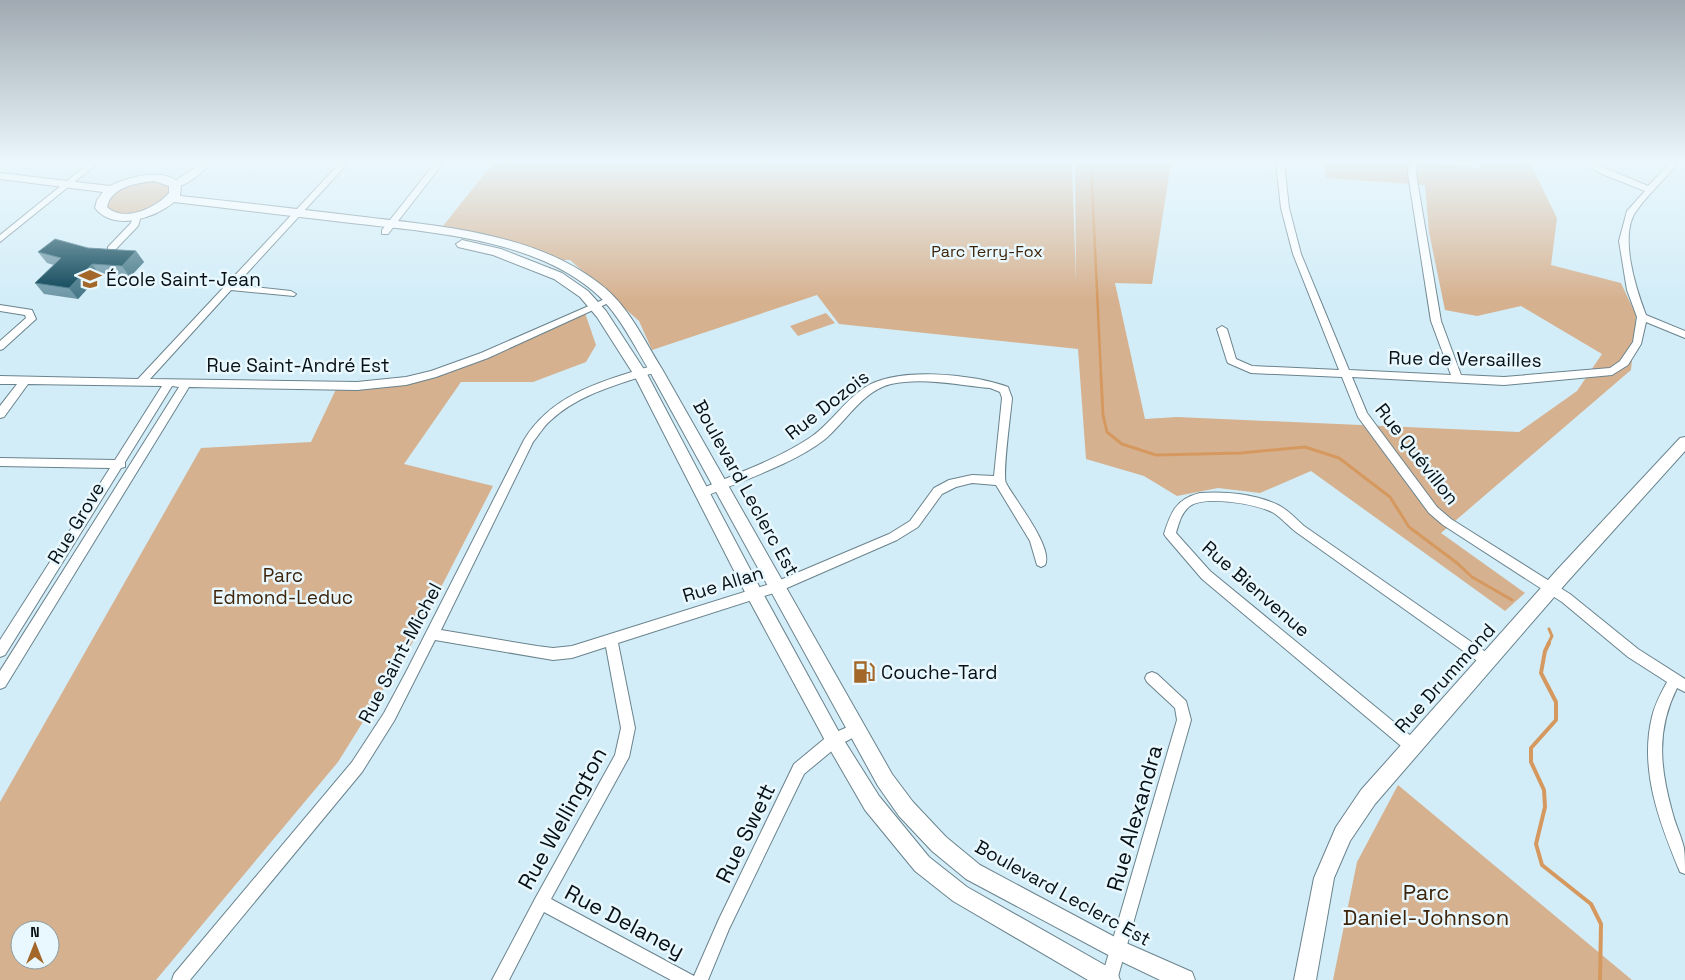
<svg xmlns="http://www.w3.org/2000/svg" width="1685" height="980" font-family="'Space Grotesk',sans-serif">
<style>
.green{fill:#d6b18f;fill-rule:evenodd}
.lines{fill:none;stroke-linecap:round;stroke-linejoin:round}
.stream-far2{stroke:#d5995f;stroke-width:2.5}
.stream-far1{stroke:#d5995f;stroke-width:3}
.stream{stroke:#d5995f;stroke-width:4}
.minor-casing{stroke:#6a838d;stroke-width:2}
.tertiary-casing{stroke:#6a838d;stroke-width:2}
.minor{fill:#fff;fill-rule:evenodd}
.tertiary{fill:#fff;fill-rule:evenodd}
.wall{fill:#6c96a5}
.shaded-wall{fill:#427484}
.building{fill:#054052;stroke:#427484}
.labels{text-anchor:middle;dominant-baseline:central;stroke-width:5;stroke-linejoin:round;paint-order:stroke}
.far-park-label{font-size:16px;fill:#3d240a;stroke:#e8f8fe}
.poi-label{font-size:19px;fill:#071014;stroke:#e8f8fe;text-anchor:start}
.street-label{font-size:19px;fill:#071014;stroke:#e8f8fe}
.park-label{font-size:19px;fill:#3d240a;stroke:#e8f8fe}
.near-street-label{font-size:22px;fill:#071014;stroke:#e8f8fe}
.near-park-label{font-size:22px;fill:#3d240a;stroke:#e8f8fe}
</style>
<rect width="100%" height="100%" fill="#d2edf8"/>
<path class="green" d="M493,163H1072L1076,282L1075,163H1171L1152,284L1115,283L1145,419L1177,417L1519,432L1577,391L1602,354L1521,306L1477,316L1445,310L1429,232L1425,185L1326,178L1323,163H1433L1480,168L1478,163H1530L1557,218L1551,265L1621,283L1636,315L1631,370L1441,533L1525,593L1505,611L1311,471L1260,493L1218,488L1177,496L1144,476L1086,459L1078,349L839,324L817,295L652,350L639,321L570,260H560L501,238L443,226Z
M154,178L176,189L154,210L114,217L101,203L113,190Z
M584,310L596,345L586,362L533,382H461L404,464L493,486L414,640L338,762L156,980H0V802L201,448L311,442L338,385L406,381L448,369ZM20,930H50V960H20Z
M826,313L835,323L798,336L790,326Z
M1398,785L1632,980H1333L1357,862Z"/>
<g class="lines">
<path class="stream-far2" d="M1091,163L1101,376"/>
<path class="stream-far1" d="M1101,375L1103,415L1107,432L1122,444L1156,455L1241,453L1305,447L1339,458L1390,497L1409,527L1457,563L1472,577L1512,600
M1548,644L1552,636L1549,629"/>
<path class="stream" d="M1549,643L1545,651L1541,673L1556,702V720L1531,748V762L1544,790L1545,807L1536,844L1542,865L1591,904L1601,924L1600,980"/>
<defs>
<path id="minor" d="M89,163H98L0,242V235Z
M202,163H211C203,172 185,188 172,187V183Z
M340,163H348L236,285L291,291L296,294L294,296L231,290L150,379L357,382L406,377L431,371L481,353L607,298H613L615,300L488,358L436,377L406,385L357,390L189,387L5,687L0,689V671L179,387L172,386L125,462V467L121,468L5,655L0,657V640L110,468L0,466V458L115,460L162,386L28,384L4,417L0,418V406L17,384H0V376L138,379Z
M435,163H443L388,234H382V230Z
M1276,163H1284L1289,208L1301,254L1349,370L1451,375L1431,321L1408,174L1409,163H1417L1416,174L1441,321L1461,375L1504,377L1610,368L1620,361L1633,342L1637,317L1627,290L1619,241L1627,211L1645,191L1602,174L1583,163H1593L1648,186L1670,163H1678C1665,179 1649,193 1637,210C1618,234 1636,289 1646,315L1685,331V338L1646,322L1641,344L1628,365L1612,375L1504,385L1352,377L1367,413L1437,507L1451,519L1570,594L1638,649L1685,679V692L1677,688C1656,730 1660,768 1672,811C1675,824 1681,835 1684,848C1685,856 1685,866 1685,874L1680,872C1660,824 1639,770 1652,717C1655,704 1661,693 1667,682L1628,657L1562,602L1443,525L1429,513L1358,417L1342,377L1251,373L1228,363L1227,361L1217,329L1222,326L1227,329L1236,359L1252,366L1339,370L1293,254L1281,208Z
M137,213L141,216L138,226L114,251H108V247L131,223L133,216Z
M0,305L32,310L36,319L3,349L0,350V341L26,318L25,315L0,311Z
M655,365L660,369L659,371C620,384 580,393 550,421C543,427 539,435 533,442L441,630L537,646L553,648L572,646L773,583L889,534L910,521L934,488L949,480L972,475L994,476L1002,398L1000,392L990,388C957,385 923,377 891,384C862,391 845,423 824,440C793,464 743,480 706,496H698L696,493L698,490C735,474 774,461 808,439C829,426 843,402 864,388C896,366 973,374 1008,387L1012,398C1011,412 1002,475 1006,483C1015,500 1054,548 1045,565L1041,567L1037,565L1030,541L996,485L972,483L956,487L942,494L918,527L897,540L780,591L618,643L635,728L629,757L551,899L694,976L719,919L794,764L829,735L857,723L862,725L864,729L862,733L839,745L804,774L729,929L708,980H671L544,912L509,980H492L536,897L615,755L621,728L606,647L572,658L553,660L435,640L394,721L362,772L190,980H172L174,974L352,762L384,713L406,672L524,440C552,393 606,380 655,365Z
M1200,493C1225,491 1257,494 1280,506C1289,511 1296,519 1304,526L1493,657L1494,661L1493,665L1488,667L1483,665L1296,532C1288,526 1281,517 1272,512C1256,504 1205,495 1190,506C1181,513 1179,523 1176,533L1210,571L1417,741L1419,746L1417,751L1412,753L1407,751L1202,579L1166,537L1164,534C1171,512 1176,499 1200,493Z
M1152,672L1157,674L1186,701L1191,720L1117,980H1101L1177,720L1175,708L1147,682L1145,678L1147,674Z"/>
<path id="tertiary" d="M0,173L110,186C128,177 165,166 181,185L180,196C238,202 297,209 356,216C437,226 534,232 600,284C628,305 644,340 662,369L892,774L913,802L946,837L980,865L1126,943L1192,972L1195,980H1160L1112,957L966,879L932,851L899,816L878,786L649,370C632,342 617,310 592,290C529,238 429,232 351,223C292,216 233,209 174,202C155,218 114,232 95,208L97,200L103,192L0,179ZM154,181L169,186V193C156,208 124,223 107,207C111,187 136,183 154,181Z
M462,240L501,249L562,273L588,291L606,311L647,374L760,588L840,734L879,796L929,857L967,887L1117,972L1120,980H1088L953,901L915,871L865,810L828,746L748,598L634,375L597,317L580,297L554,279L493,255L458,247L456,244Z
M1685,437V451L1568,581L1375,804L1350,841L1334,878L1316,980H1294L1314,878L1336,827L1361,790L1556,571L1680,438Z"/>
</defs>
<use href="#minor" class="minor-casing"/>
<use href="#tertiary" class="tertiary-casing"/>
<use href="#minor" class="minor"/>
<use href="#tertiary" class="tertiary"/>
</g>
<path class="wall" d="M88,248L136,251L144,262L130,277L100,275L78,299L44,294L35,283L54,265L47,263L38,252Z"/>
<path class="shaded-wall" d="M136,251L144,262L130,277L122,266Z
M92,264L100,275L78,299L69,288Z"/>
<path class="building" d="M55,239L88,248L136,251L122,266L92,264L69,288L35,283L61,258L38,252Z"/>
<linearGradient id="sky" x2="0" y2="1"><stop stop-color="#a0a9b1"/><stop offset="0.54" stop-color="#ebf7fc"/><stop offset="1" stop-color="#ebf7fc" stop-opacity="0"/></linearGradient>
<rect width="1685" height="300" fill="url(#sky)"/>
<defs>
<symbol id="school-bare" viewBox="-9 -9 18 18"><path d="M0-5L7-2L0 1L-7-2ZM-4 1L0 2.5L4 1V4Q0 6-4 4Z" fill="#a36829" stroke="#e8f8fe" stroke-width="2.5" paint-order="stroke"/></symbol>
<symbol id="fuel-bare" viewBox="-9 -9 18 18"><path d="M-5.5-6h7V0h2V4h1.3V-2.5L3-4.5l.8-.8L6-3V5H2.5V1h-1V6h-7ZM-4.2-4.7v3.2H.2V-4.7Z" fill="#a36829" stroke="#e8f8fe" stroke-width="2.5" paint-order="stroke"/></symbol>
</defs>
<g fill-rule="evenodd">
<use href="#school-bare" x="74" y="263" width="32" height="32"/>
<use href="#fuel-bare" x="848" y="656" width="32" height="32"/>
</g>
<g class="labels">
<g class="far-park-label">
<text x="987" y="251">Parc Terry-Fox</text>
</g>
<g class="poi-label">
<text x="106" y="279">École Saint-Jean</text>
<text x="881" y="672">Couche-Tard</text>
</g>
<g class="street-label">
<text transform="translate(1465 359) rotate(1)">Rue de Versailles</text>
<text x="298" y="365">Rue Saint-André Est</text>
<text transform="translate(827 405) rotate(-38)">Rue Dozois</text>
<text transform="translate(1417 454) rotate(52)">Rue Quévillon</text>
<text transform="translate(746 488) rotate(61)">Boulevard Leclerc Est</text>
<text transform="translate(76 523) rotate(-59)">Rue Grove</text>
<text transform="translate(723 584) rotate(-17)">Rue Allan</text>
<text transform="translate(1256 589) rotate(41)">Rue Bienvenue</text>
<text transform="translate(400 653) rotate(-62)">Rue Saint-Michel</text>
<text transform="translate(1445 678) rotate(-48)">Rue Drummond</text>
<text transform="translate(1063 893) rotate(29)">Boulevard Leclerc Est</text>
</g>
<g class="park-label">
<text x="283" y="575">Parc<tspan x="283" dy="22">Edmond-Leduc</tspan></text>
</g>
<g class="near-street-label">
<text transform="translate(562 818) rotate(-61)">Rue Wellington</text>
<text transform="translate(1134 818) rotate(-74)">Rue Alexandra</text>
<text transform="translate(745 833) rotate(-64)">Rue Swett</text>
<text transform="translate(625 921) rotate(28)">Rue Delaney</text>
</g>
<g class="near-park-label">
<text x="1426" y="892">Parc<tspan x="1426" dy="25">Daniel-Johnson</tspan></text>
</g>
</g>
<g transform="translate(35 945)"><circle r="24" fill="#e8f8fe" stroke="#8e9ba0"/>
<path d="M0-4L9 19L0 12L-9 19Z" fill="#a36829"/>
<text y="-8" font-size="14" font-weight="bold" text-anchor="middle" fill="#071014">N</text>
</g>
</svg>
